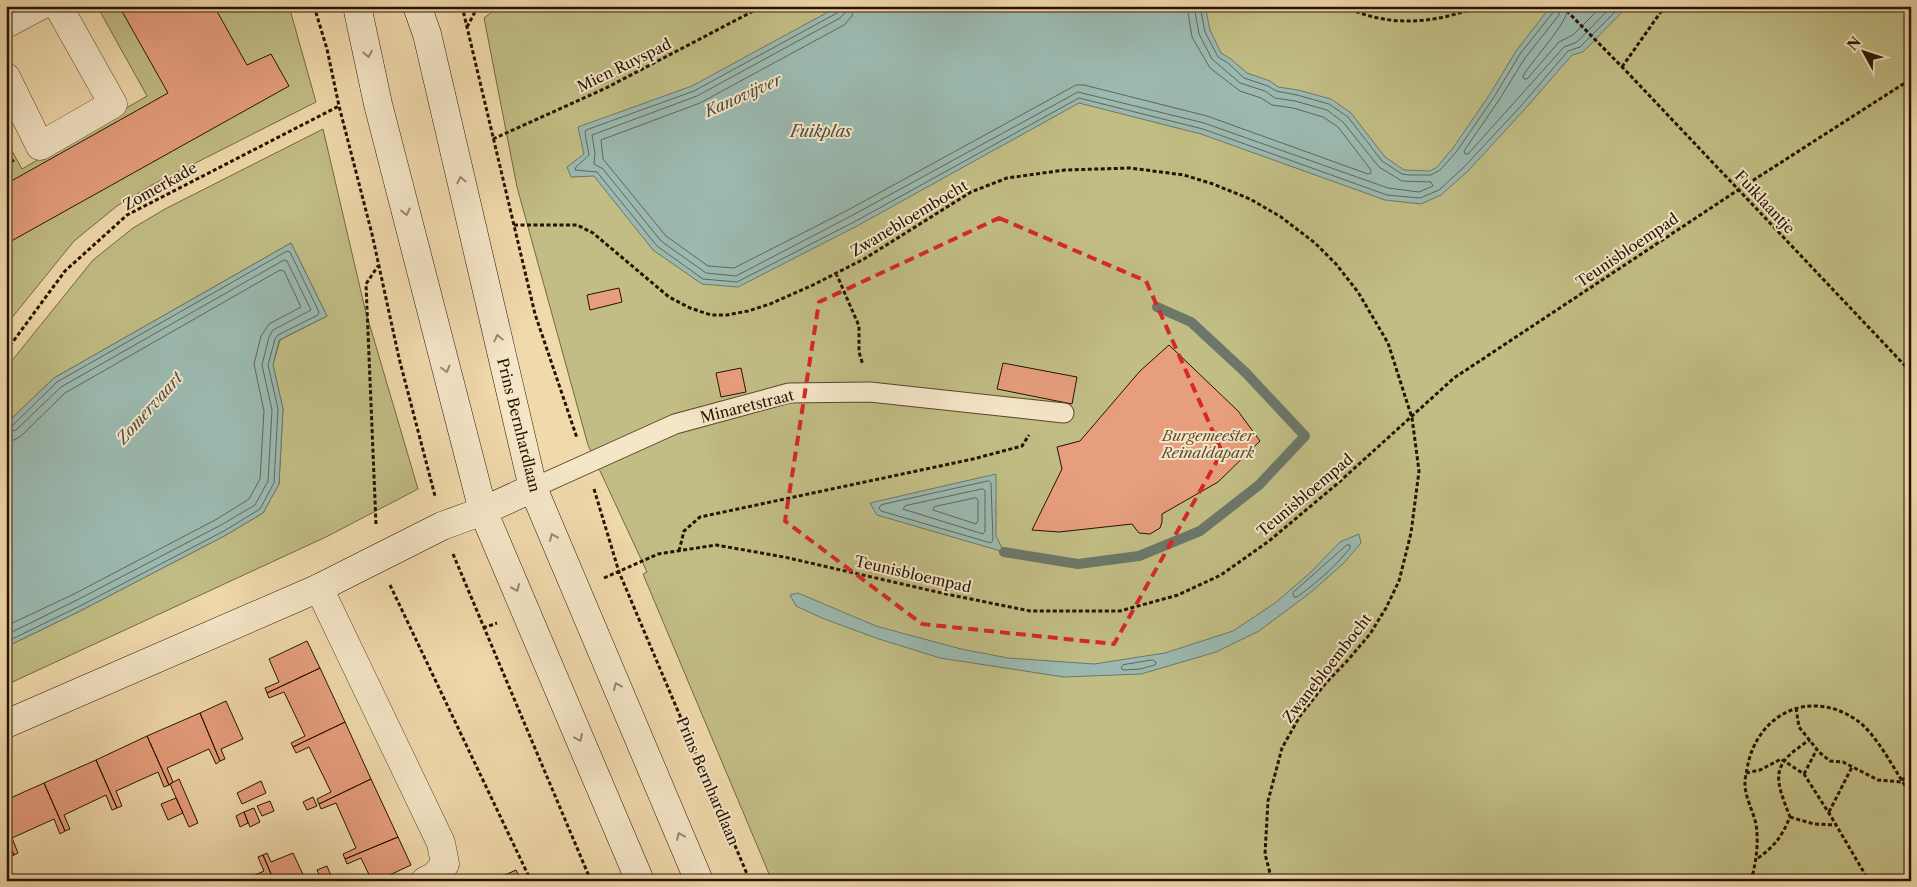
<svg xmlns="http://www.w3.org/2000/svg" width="1917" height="887" font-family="'Libre Caslon Text',serif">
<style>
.green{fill:#c1bd84;stroke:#746843}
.water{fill:#9bb9b0;stroke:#6c776a}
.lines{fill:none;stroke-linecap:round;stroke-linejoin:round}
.shore{stroke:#606659;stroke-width:1}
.stream{stroke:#6c776a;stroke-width:10}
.building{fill:#e79e7d;stroke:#261302}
.lane-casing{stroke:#58442c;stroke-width:21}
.street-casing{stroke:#58442c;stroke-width:29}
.secondary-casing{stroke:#261302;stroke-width:29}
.path{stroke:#261302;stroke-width:3;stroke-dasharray:4 2.5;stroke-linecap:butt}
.lane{stroke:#f5e6c8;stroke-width:19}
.street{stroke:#f5e6c8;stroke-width:28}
.secondary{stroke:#f5e6c8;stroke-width:28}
.oneway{stroke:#98876f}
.marked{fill:none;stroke:#d62828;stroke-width:4;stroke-dasharray:10 6;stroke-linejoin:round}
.labels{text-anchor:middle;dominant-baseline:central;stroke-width:4;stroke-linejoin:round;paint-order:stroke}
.street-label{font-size:15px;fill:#261302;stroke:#f5e6c8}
.park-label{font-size:15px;font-style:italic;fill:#5c4e30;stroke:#f5e6c8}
.water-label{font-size:16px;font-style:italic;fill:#4f4d3f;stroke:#f5e6c8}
</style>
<rect width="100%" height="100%" fill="#f0d9ab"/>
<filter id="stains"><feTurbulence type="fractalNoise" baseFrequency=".004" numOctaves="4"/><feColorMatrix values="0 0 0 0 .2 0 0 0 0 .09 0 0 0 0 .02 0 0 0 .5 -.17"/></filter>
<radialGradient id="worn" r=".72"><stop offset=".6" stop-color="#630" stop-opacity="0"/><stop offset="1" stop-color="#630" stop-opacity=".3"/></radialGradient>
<path class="green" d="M97,6H289L316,102L152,185L117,206L74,241L6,325V140L22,169L147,96Z
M500,6H1911V881H772L643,574L647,572L588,445L517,187L484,18Z
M323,129L365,309L418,489L328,536L6,685V647L82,610L226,535L263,513L279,484L283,409L273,365L280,340L327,316L291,243L54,378L6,424V368L93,260L133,228L165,209Z"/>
<path class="water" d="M839,6H1205L1210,30L1221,53L1231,59L1247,73L1270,81L1278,87L1298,90L1331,99L1351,113L1385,157L1404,170L1430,171L1437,167L1453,148L1490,94L1516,51L1551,6H1628L1583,52L1572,55L1525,109L1468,171L1441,195L1421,204L1385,200L1201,134L1079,103L857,226L738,287L702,284L653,250L594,176L571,177L567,167L584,154L578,127L692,86Z
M291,243L327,316L279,340L273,365L283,409L279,484L263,513L226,535L82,610L6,647V424L54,378Z
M996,474V536L1004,552L877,515L870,503Z
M1359,534L1361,543L1344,563L1310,593L1259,631L1216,652L1141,674L1064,677L940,658L876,638L822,618L796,606L790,595L798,593L876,626L961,649L1008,658L1094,664L1165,653L1233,631L1275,603L1311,572L1340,542Z"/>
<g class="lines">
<path class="shore" d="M840,6L837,13L694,91L586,130L585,133L589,155L576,167L575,170L597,172L657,246L703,279L737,282L854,222L1079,98L1203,129L1387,195L1420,198L1439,190L1464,167L1521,106L1568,51L1580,47L1621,6
M846,6L845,13L840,18L697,96L592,135L595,153L594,164L603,169L661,241L706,273L736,276L851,216L1078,92L1204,123L1388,188L1419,192L1433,186L1431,182L1402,181L1379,167L1343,122L1327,110L1295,101L1275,98L1265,91L1240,83L1212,59L1199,34L1194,6
M854,6L852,16L844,25L700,103L601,140L603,159L666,236L708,266L734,268L848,210L1076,85H1084L1207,116L1368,174L1371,173V170L1338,127L1323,117L1293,108L1272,105L1261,98L1240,91L1210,68L1192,37L1187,6
M1200,6L1205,32L1218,57L1228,63L1244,78L1268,86L1276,91L1297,95L1329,104L1348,117L1382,161L1402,174L1409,175H1431L1440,170L1457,151L1494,97L1520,54L1554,11L1555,6
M1561,6L1559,15L1525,58L1499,100L1464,151L1465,154H1468L1564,47L1577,42L1612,6
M1569,6C1568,23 1533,59 1523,76L1524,79H1527L1559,42L1573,35L1602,6
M6,427L12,426L57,382L287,251L290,252L319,312L318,315L278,335L275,339L268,365L278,409L274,483L260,509L224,531L80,606L6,642
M6,433L16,430L61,387L284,260L287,261L311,310L273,330L269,337L262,365L272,410L268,481L255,505L221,525L77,600L6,635
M6,441L14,440L21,436L65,393L280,270L284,271L301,307L269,324L261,336L254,364L264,411L260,479L249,499L217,519L74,594L6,626
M989,481L991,483L993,540L991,543L881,511L879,508L881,505Z
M983,489L985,491V531L983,534L903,509L905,506Z
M976,498L978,500V521L976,524L933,510L934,507Z
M1347,545H1350V548C1335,567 1316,583 1297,597H1294L1293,593Z
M1153,660L1156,662L1155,665L1140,669L1123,670L1121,668L1123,665Z"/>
<path class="stream" d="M1004,552L1078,564L1139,556L1200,531L1259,485L1305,436L1246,373L1191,322L1157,307"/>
</g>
<path class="building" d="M119,6H214L247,65L271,54L289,86L6,244V184L168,93Z
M619,288L622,302L590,310L587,295Z
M1169,345L1238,411L1260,441L1218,482L1162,514V522L1160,528L1150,534L1139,533L1132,524L1059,532L1032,530L1062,469L1057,447L1080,441L1140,371Z
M1003,363L1077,377L1072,404L997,389Z
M741,368L746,392L721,397L716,373Z
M307,641L320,668L267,693L265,688L279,682L269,659Z
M320,668L345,722L293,747L291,743L305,736L284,692L269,698L267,693Z
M226,701L243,739L221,749L225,759L220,761L200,713Z
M200,713L220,761L216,764L209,749L167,768L173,782L169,785L147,736Z
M345,722L371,779L319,804L317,799L331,792L309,747L296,753L293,747Z
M147,736L169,785L164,787L158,772L116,791L122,806L117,808L96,760Z
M96,760L117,808L112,810L106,795L64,815L70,829L65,831L44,783Z
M179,779L198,823L189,827L170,784Z
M371,779L398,837L345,859L343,854L356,848L336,803L321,809L319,804Z
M261,781L266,793L242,804L237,793Z
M44,783L65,831L60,834L54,819L12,838L18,853L14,855L6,838V800Z
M313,797L317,806L307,810L303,802Z
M176,798L183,813L168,820L161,804Z
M270,801L274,811L262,816L257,806Z
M254,808L260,822L250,827L244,812Z
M244,812L248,823L240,827L236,816Z
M398,837L411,865L377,881H372L361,858L347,864L345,859Z
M6,838L14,855L9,857L6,850Z
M267,853L271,862L293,853L306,881H274L263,855Z
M263,855L274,881H242L264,871L258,857Z
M327,866L333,881H322L317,870Z
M516,870L521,881H492Z"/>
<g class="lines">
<defs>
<path id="lane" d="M533,488L675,424L789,393L870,392L1064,413"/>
<path id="street" d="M6,24L40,6
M6,77L40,146L113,104L58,6
M319,588L441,843L445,864L435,876L425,881"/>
<path id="secondary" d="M357,6L378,104L483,511L640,881
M417,6L427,34L533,488L699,881
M6,724L319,588L442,526L483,511L533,488"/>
</defs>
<use href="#lane" class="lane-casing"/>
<use href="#street" class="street-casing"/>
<use href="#secondary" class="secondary-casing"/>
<path class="path" d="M314,6L327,49L339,106L372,234L399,358L435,496
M462,6L535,314L577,438
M1344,6C1387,28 1435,24 1479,6
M1562,6L1628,73L1911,372
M467,27L478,6
M1622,67L1665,6
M493,139L606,88L763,6
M6,165L14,160
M514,225H577L593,233L669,297L690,308L711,315H727L748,311L770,304L813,285L864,259L971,192L1007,178L1065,170L1130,168L1184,175L1213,184L1250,199L1281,217L1315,243L1336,264L1358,292L1388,343L1412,418L1419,471L1411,533L1399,581L1386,608L1370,634L1348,660L1325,684L1300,716L1282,748L1268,801L1265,854L1272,881
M836,273L859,326V352L863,365
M6,351L65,271L127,215L339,106
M594,489L619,572L750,881
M376,524L366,284L378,266
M679,551L684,531L700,517L973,459L1022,446L1029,435
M453,554L591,881
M604,578L658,554L716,545L784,557L946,594L1030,611H1120L1178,595L1221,575L1269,541L1337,484L1454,378L1738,190L1911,79
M390,585L531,881
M483,628L497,623
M1796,708L1799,727L1819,752L1830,761L1843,762L1878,780L1902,782L1911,765
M1746,773L1760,770L1781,759L1804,774L1832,818L1869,881
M1804,774L1817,749
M1829,812L1852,767
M1790,817L1814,824L1836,825
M1758,858C1775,846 1782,836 1790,817C1775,778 1769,765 1810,740
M1751,881C1756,862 1759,844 1756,824C1753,811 1745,797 1745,784C1745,779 1746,773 1747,769C1756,715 1808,688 1855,719C1876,732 1896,773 1911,795"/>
<use href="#lane" class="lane"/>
<use href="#street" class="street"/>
<use href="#secondary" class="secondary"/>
</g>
<defs><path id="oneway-chevron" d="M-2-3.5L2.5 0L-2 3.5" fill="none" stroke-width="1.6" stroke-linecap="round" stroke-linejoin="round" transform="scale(1.25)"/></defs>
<g class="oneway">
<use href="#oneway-chevron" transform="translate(368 54) rotate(79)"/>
<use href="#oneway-chevron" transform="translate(461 180) rotate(-103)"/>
<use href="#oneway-chevron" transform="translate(406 212) rotate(76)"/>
<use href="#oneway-chevron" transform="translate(498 338) rotate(-103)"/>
<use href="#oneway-chevron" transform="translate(446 369) rotate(75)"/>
<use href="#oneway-chevron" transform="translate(553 537) rotate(-113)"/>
<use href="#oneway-chevron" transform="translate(516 588) rotate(67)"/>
<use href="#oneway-chevron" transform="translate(617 686) rotate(-113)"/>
<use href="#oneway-chevron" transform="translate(579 738) rotate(67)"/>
<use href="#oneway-chevron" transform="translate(680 836) rotate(-113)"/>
</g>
<path class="marked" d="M999,218L1146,281L1222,452L1114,644L922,624L785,521L819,302Z"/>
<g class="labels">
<g class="street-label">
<text transform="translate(624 65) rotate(-26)">Mien Ruyspad</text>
<text transform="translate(160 186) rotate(-29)">Zomerkade</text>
<text transform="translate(1765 202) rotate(47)">Fuiklaantje</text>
<text transform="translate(909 218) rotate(-31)">Zwanebloembocht</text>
<text transform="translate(1627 250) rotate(-34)">Teunisbloempad</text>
<text transform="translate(747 406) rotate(-14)">Minaretstraat</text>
<text transform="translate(519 425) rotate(76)">Prins Bernhardlaan</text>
<text transform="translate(1305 495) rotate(-40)">Teunisbloempad</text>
<text transform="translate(913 574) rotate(13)">Teunisbloempad</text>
<text transform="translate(1327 668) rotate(-52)">Zwanebloembocht</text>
<text transform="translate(708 781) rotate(67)">Prins Bernhardlaan</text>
</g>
<g class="park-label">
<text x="1208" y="435">Burgemeester<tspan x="1208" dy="17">Reinaldapark</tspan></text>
</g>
<g class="water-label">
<text transform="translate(743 95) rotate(-24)">Kanovijver</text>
<text x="821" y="131">Fuikplas</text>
<text transform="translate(149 408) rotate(-48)">Zomervaart</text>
</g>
</g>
<rect width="1917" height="887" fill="none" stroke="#f0d9ab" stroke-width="25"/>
<rect x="8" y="8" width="1902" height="872" fill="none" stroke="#261302" stroke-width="2.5"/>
<rect x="12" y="12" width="1892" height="862" fill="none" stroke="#261302"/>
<g transform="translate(1864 52) rotate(310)" stroke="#f5e6c8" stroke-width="4" paint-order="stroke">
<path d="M0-4L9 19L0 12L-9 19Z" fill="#261302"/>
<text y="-8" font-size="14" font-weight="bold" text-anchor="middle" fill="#261302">N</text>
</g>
<rect width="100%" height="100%" filter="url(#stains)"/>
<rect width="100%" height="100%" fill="url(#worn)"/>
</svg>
